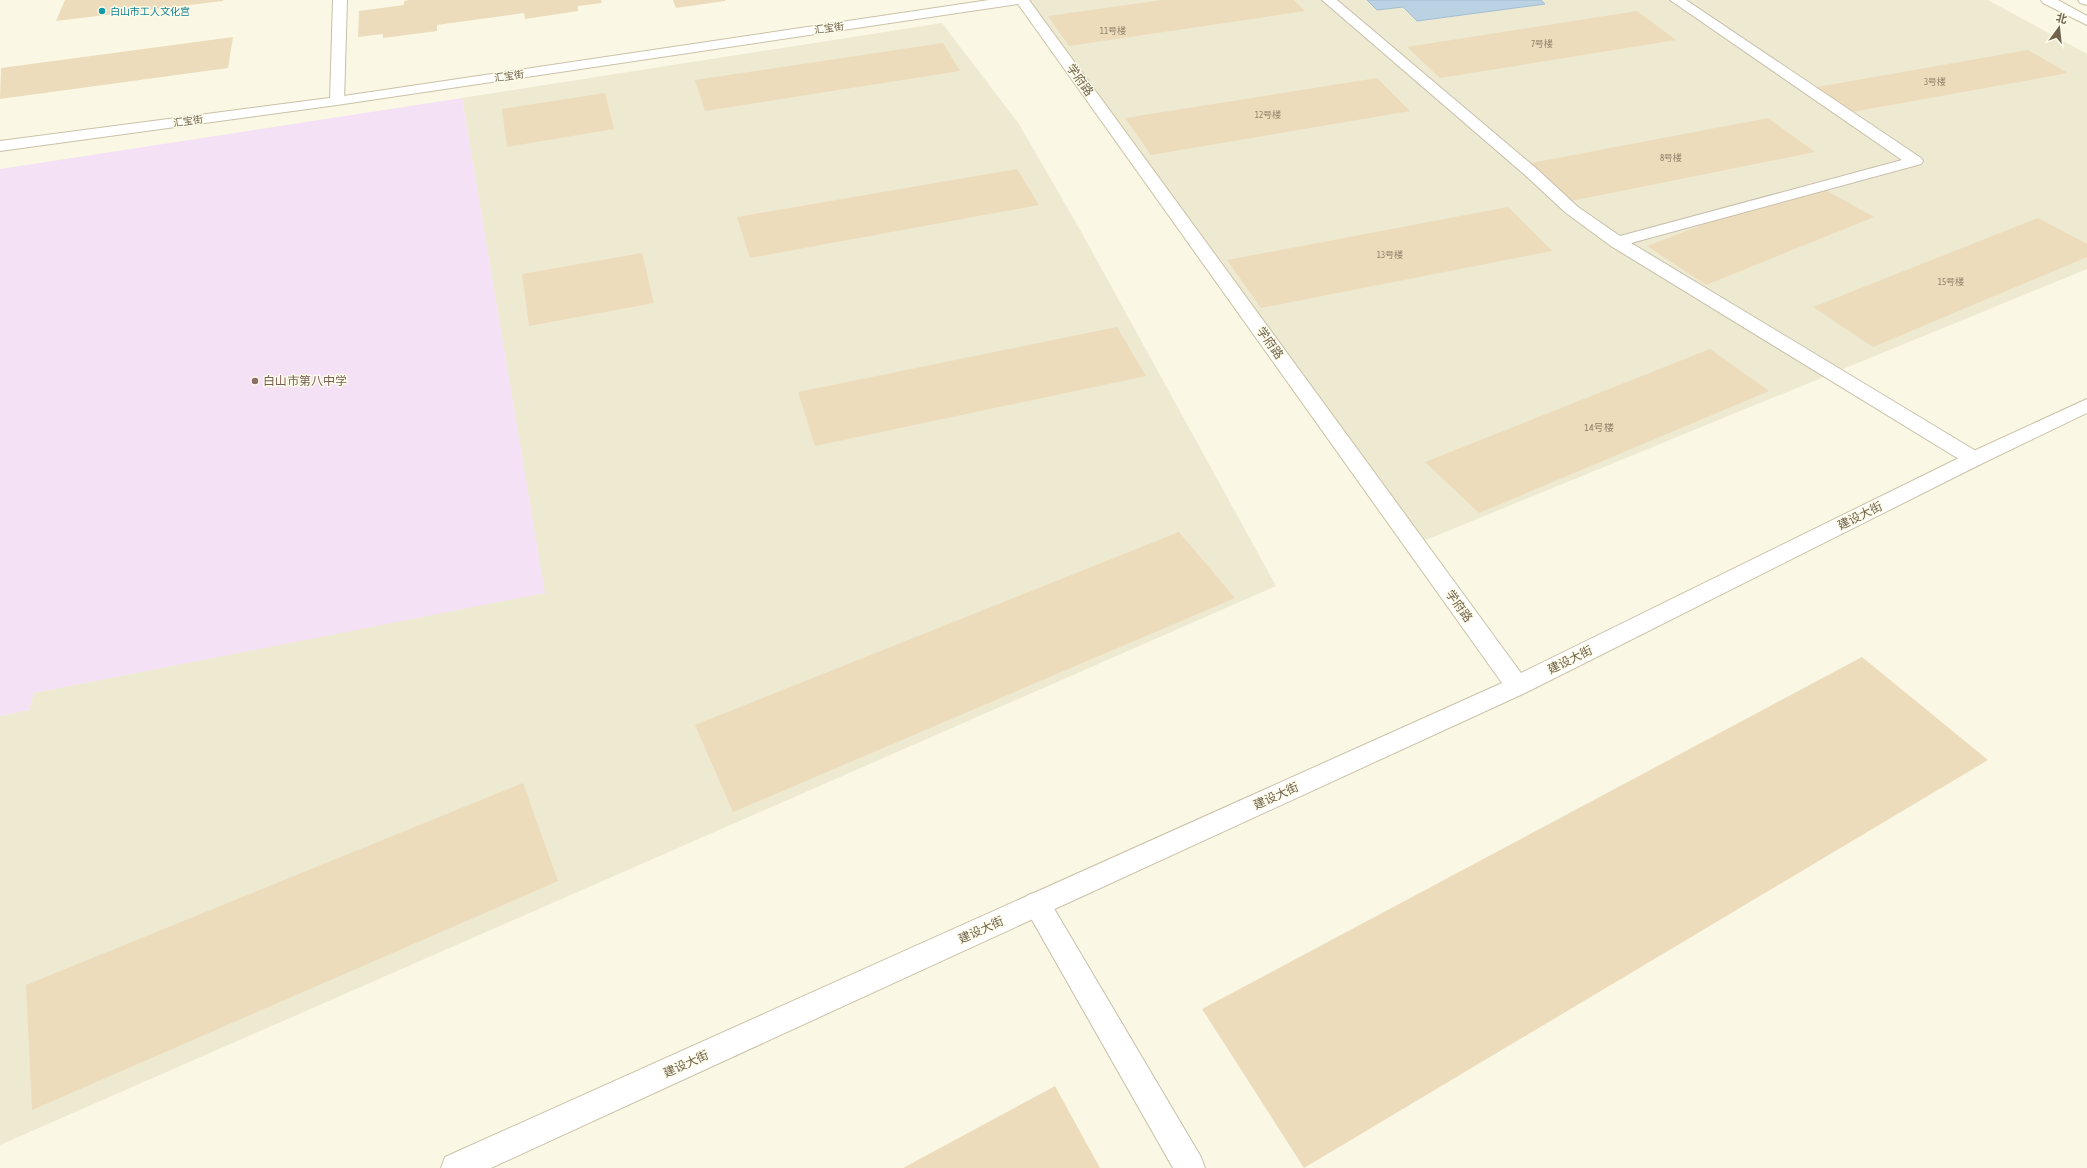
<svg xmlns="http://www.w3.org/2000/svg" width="2087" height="1168" font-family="'Asap Condensed','Noto Sans SC',sans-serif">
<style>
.residential{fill:#eee9d1}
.education{fill:#f5e1f6}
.water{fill:#bbd2e2;stroke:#a2bed3}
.building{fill:#ecdcbc}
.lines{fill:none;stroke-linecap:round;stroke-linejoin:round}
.lane-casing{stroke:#c8bfaa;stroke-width:2}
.street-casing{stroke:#c8bfaa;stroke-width:2}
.secondary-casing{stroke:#cbc1a7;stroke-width:2}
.lane{fill:#fff;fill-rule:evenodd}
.street{fill:#fff;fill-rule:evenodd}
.secondary{fill:#fff;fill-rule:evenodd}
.culture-dot{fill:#0f9aa8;stroke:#fdfbea;stroke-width:1.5}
.education-dot{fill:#8d6e63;stroke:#fdfbea;stroke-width:1.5}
.labels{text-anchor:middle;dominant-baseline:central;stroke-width:3;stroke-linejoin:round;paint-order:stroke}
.far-number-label{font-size:9px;fill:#908168}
.far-culture-label{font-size:10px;fill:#0d838f;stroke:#fdfbea;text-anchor:start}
.far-street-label{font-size:10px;fill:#71634c;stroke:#fdfbea}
.number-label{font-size:10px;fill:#908168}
.street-label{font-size:12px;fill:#71634c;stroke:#fdfbea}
.education-label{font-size:12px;fill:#785e54;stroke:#fdfbea;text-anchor:start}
</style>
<rect width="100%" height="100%" fill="#faf8e4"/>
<path class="residential" d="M1023,0H1988L2087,54V269L1416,544Z
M942,23L1019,124L1083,235L1276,586L0,1145V716L29,710L34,693L544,592L462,98Z"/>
<path class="education" d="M462,98L545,593L34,693L29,710L0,716V169Z"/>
<path class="water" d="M1367,0H1541L1545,4L1417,21L1403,7L1377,10Z"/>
<path class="building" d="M65,0H223V1L56,21Z
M410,0H601L602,3L578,6V11L525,19L524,13L437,25V31L383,38V34L358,37L359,11L404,5V1Z
M673,0H725V1L676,8Z
M1162,0H1294L1305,11L1069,46L1048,16Z
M1637,11L1676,40L1440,78L1407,47Z
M233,37L228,68L0,99L1,68Z
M943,43L960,71L705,111L695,80Z
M2028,50L2068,73L1835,115L1800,90Z
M1377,78L1410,111L1151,155L1125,118Z
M605,93L614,129L507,147L502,109Z
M1768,118L1815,152L1566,202L1526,164Z
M1017,169L1039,205L750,258L737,217Z
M1813,183L1874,217L1706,285L1647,246Z
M1508,207L1552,251L1261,308L1227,260Z
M2038,218L2087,244V257L1873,347L1813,307Z
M642,253L654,303L529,326L522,274Z
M1117,327L1146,376L815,446L798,392Z
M1710,349L1769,391L1479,513L1425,462Z
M1179,532L1235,598L733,812L695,725Z
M1862,657L1988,760L1304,1168L1202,1009Z
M523,783L558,881L32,1110L26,985Z
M1055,1086L1100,1168H903Z"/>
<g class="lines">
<defs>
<path id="lane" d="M1322,0H1337L1537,169L1578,207L1620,236L1902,160L1670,0H1686L1921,158L1923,161L1921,164L1631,243L1981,454L1984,459L1981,464L1974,466L1967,464L1611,246L1566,213L1525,175Z"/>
<path id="street" d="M333,0H347L344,101L342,104H332L330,101Z
M1037,892L1046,895L1201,1157L1205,1168H1173L1028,913L1024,904L1028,895Z"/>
<path id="secondary" d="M989,0H1029L1521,673L1967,454L2087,399V413L1981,464L1525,693L491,1168H441L445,1157L1502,683L1018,4L337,105L0,151V141L337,97Z
M2041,0H2058L2087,16V25L2043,3Z
M2078,0H2087V5L2080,3Z"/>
</defs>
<use href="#lane" class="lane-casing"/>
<use href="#street" class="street-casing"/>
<use href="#secondary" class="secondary-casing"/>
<use href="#lane" class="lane"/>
<use href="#street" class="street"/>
<use href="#secondary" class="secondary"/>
</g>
<circle class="culture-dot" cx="102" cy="11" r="4"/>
<circle class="education-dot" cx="255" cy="381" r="4"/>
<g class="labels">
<g class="far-number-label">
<text x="1113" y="31">11号楼</text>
<text x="1542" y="44">7号楼</text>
<text x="1935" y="82">3号楼</text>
<text x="1268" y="115">12号楼</text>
<text x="1671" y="158">8号楼</text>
<text x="1390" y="255">13号楼</text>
<text x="1951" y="282">15号楼</text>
</g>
<g class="far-culture-label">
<text x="110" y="11">白山市工人文化宫</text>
</g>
<g class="far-street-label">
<text transform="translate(829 28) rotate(-8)">汇宝街</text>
<text transform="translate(509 76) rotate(-8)">汇宝街</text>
<text transform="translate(188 121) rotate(-8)">汇宝街</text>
</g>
<g class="number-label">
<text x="1599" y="427">14号楼</text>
</g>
<g class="street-label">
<text transform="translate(1080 80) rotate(54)">学府路</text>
<text transform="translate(1270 343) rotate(54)">学府路</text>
<text transform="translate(1860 516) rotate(-26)">建设大街</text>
<text transform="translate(1459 606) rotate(54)">学府路</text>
<text transform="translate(1570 660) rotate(-26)">建设大街</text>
<text transform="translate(1276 796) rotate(-24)">建设大街</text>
<text transform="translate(981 930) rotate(-24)">建设大街</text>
<text transform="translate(686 1064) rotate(-24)">建设大街</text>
</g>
<g class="education-label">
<text x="263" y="381">白山市第八中学</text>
</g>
</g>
<g transform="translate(2059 28) rotate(15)" stroke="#fdfbea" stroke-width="3" paint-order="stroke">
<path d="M0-3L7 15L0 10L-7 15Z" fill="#71634c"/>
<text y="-6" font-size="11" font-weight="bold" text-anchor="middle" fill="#71634c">北</text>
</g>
</svg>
